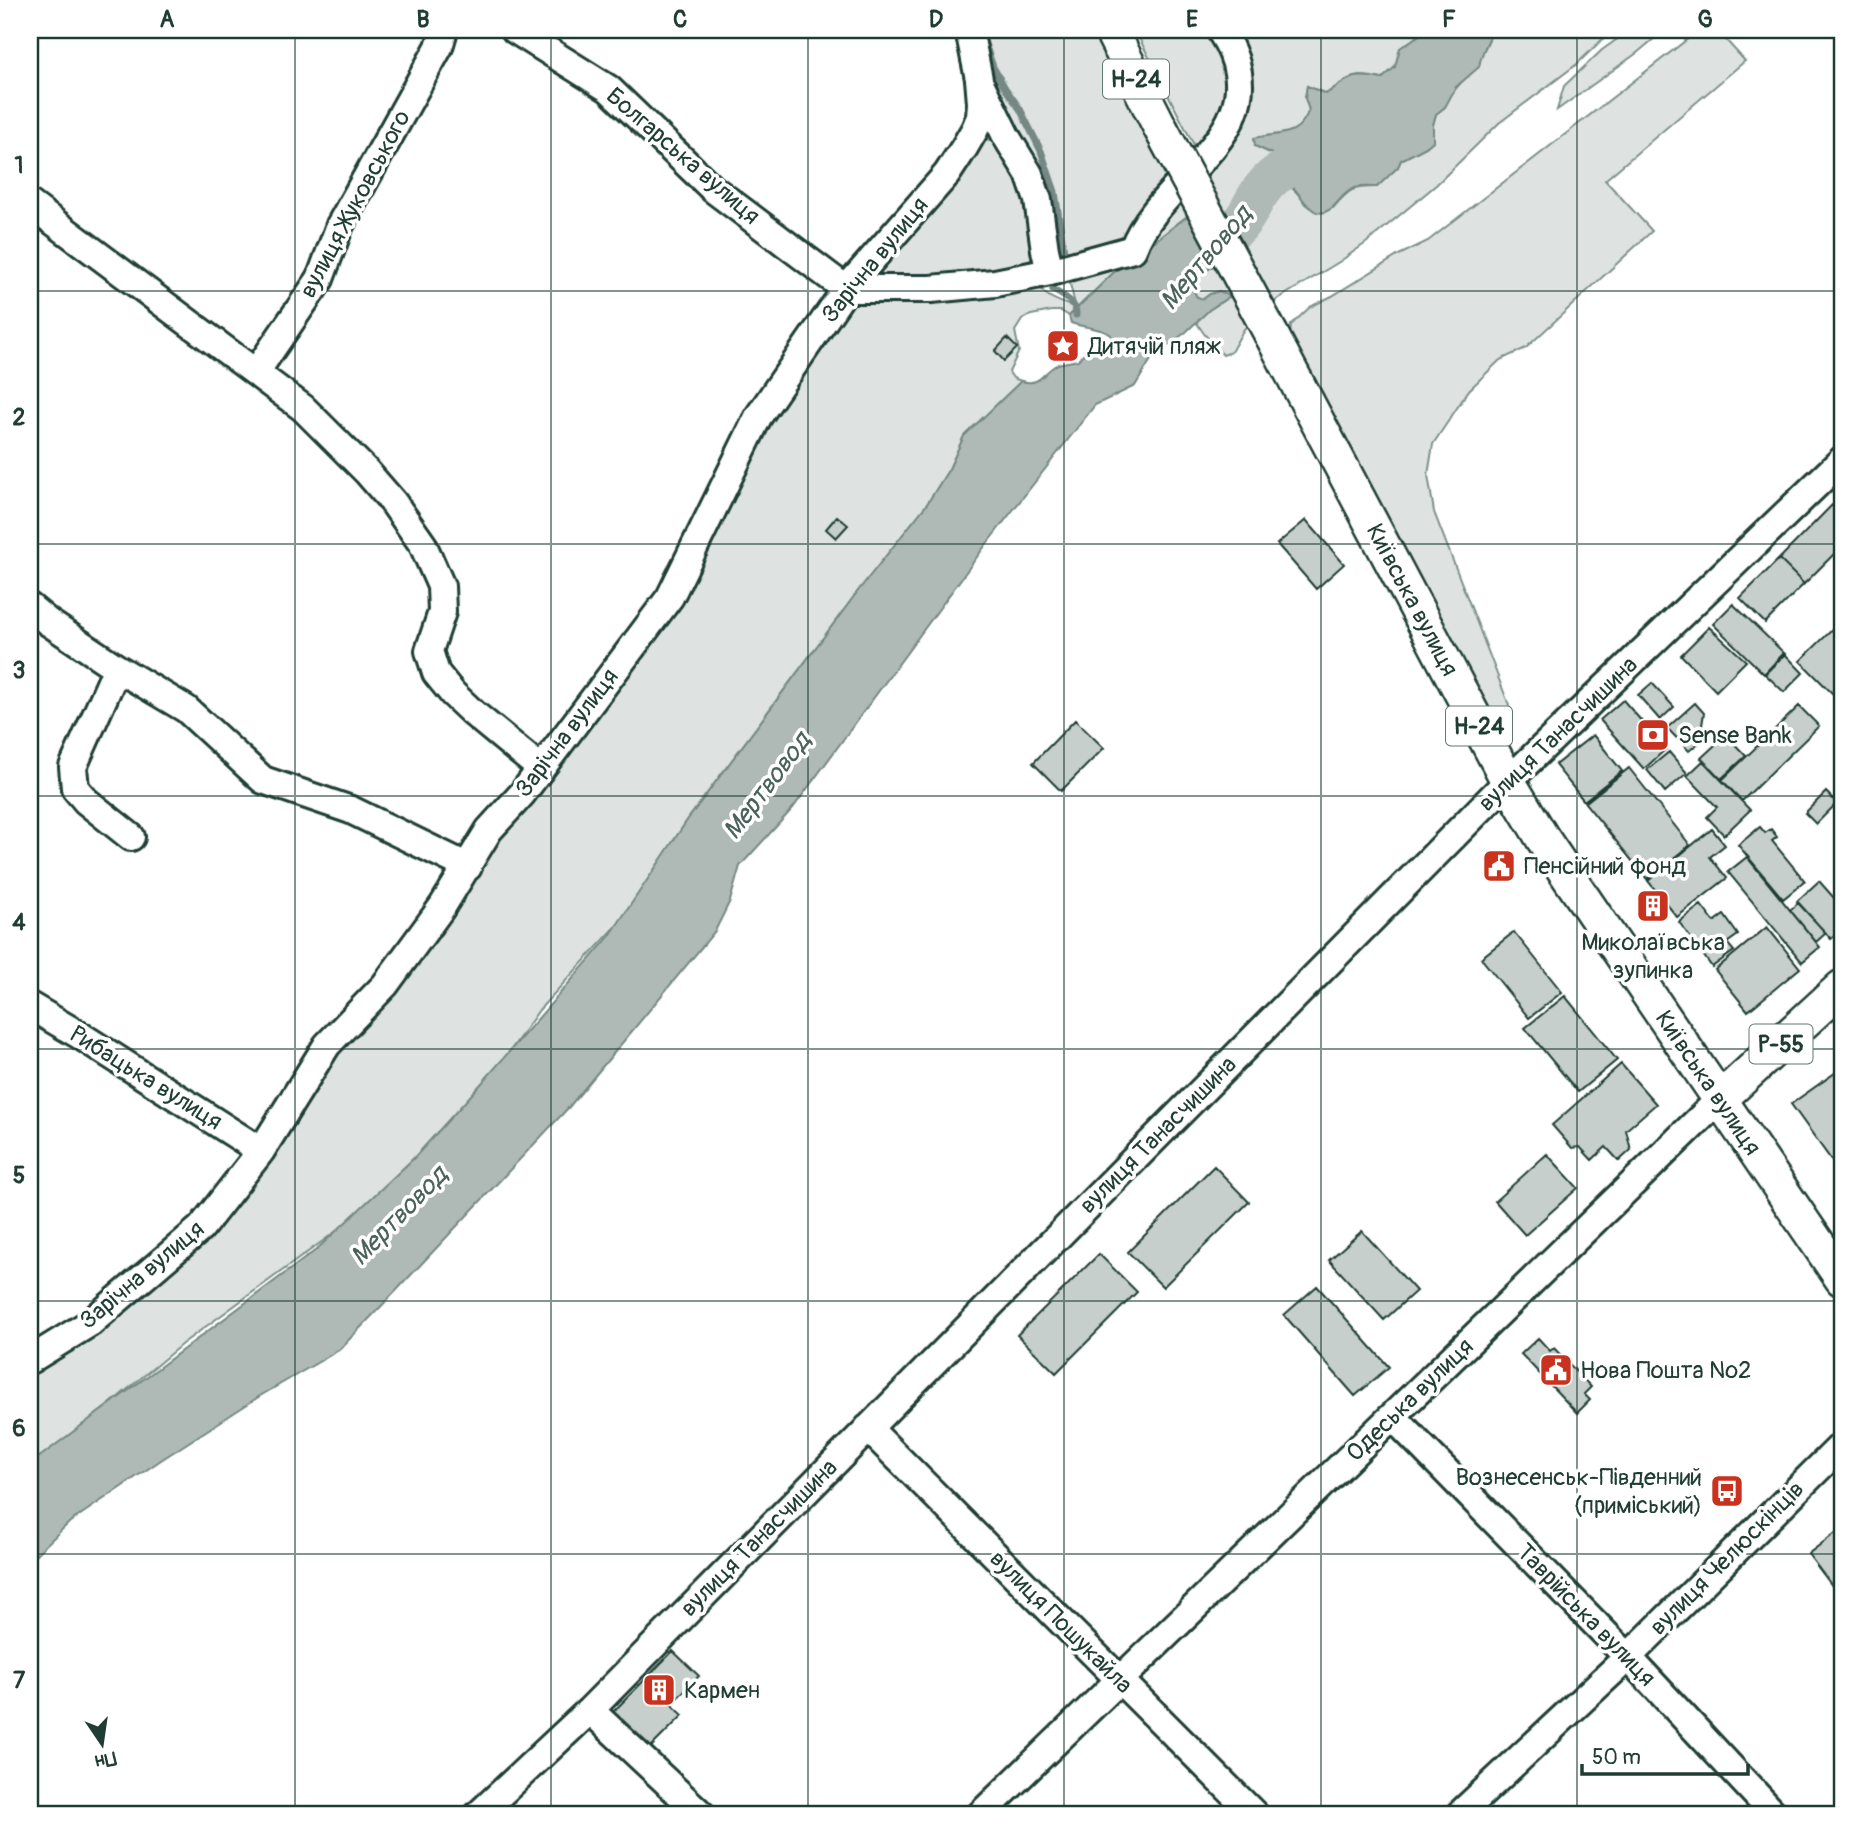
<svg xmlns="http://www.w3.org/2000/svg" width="1872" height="1845" font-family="Pangolin,sans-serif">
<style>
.green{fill:#dee3e2;stroke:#7e908b;stroke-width:2}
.water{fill:#afbab7;stroke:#758883;stroke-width:2}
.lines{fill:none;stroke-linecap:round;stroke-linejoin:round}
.stream{stroke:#758883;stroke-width:7}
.river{stroke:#afbab7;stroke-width:40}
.building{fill:#c7cfcc;stroke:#1f3d34;stroke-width:2}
.minor-casing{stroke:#1f3d34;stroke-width:32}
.major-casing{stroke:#1f3d34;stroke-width:38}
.minor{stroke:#fff;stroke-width:26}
.major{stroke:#fff;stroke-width:33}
.major-bridge-casing{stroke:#1f3d34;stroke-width:38;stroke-linecap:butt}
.major-bridge{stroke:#fff;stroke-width:33}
.grid{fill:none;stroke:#1f3d34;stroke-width:2;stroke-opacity:0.55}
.labels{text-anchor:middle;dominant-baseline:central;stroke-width:7;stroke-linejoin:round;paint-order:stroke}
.shield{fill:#fff;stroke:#627771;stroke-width:2}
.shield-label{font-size:23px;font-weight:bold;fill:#1f3d34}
.street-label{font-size:24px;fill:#1f3d34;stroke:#fff}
.poi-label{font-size:24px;fill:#1f3d34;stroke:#fff;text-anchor:start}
.water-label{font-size:26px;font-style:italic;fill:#4a625b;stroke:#fff}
.neatline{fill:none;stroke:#1f3d34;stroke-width:2.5}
.grid-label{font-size:23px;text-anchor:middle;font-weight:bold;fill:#1f3d34}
</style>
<rect width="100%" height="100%" fill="#fff"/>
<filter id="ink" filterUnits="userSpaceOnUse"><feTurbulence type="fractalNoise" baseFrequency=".0143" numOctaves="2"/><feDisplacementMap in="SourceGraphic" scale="14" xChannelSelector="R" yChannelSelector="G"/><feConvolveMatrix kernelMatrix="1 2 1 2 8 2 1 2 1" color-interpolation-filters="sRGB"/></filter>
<g filter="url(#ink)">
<path class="green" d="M976,30H1096L1171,182L1121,243L1059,259L994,89Z
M1135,30H1214L1233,85L1199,155Z
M1230,30H1427L1400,48L1395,67L1382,79C1352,72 1350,77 1326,94L1307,86L1305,98L1309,110C1300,134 1287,133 1264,136L1255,146L1279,157L1281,165C1274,177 1267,181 1258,191C1255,195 1251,200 1248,205C1246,210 1248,211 1243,215C1227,229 1213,204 1204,193L1186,217L1145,249L1143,237L1230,132Z
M1493,30H1612L1577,64L1499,123L1436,185L1366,243L1339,262L1278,299L1244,329L1231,352L1223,355L1205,335L1196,322L1209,310L1229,297L1210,294L1203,299L1197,297C1191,287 1190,280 1198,271L1243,244C1252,214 1273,151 1305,204L1333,208C1350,188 1352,187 1377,187L1398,167L1401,160L1426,147L1433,141V125L1436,114L1445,107L1449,97L1464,79L1485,48Z
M1630,30H1717L1745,61L1605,180L1652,231L1526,348L1500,360L1469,390L1433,444L1428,475L1434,512L1512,713L1509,731L1495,728L1289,347L1291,325L1310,307L1332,296L1399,255L1428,241L1694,34L1674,37L1662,32L1637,53L1557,110L1564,86L1602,50Z
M985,139L995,143L1022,174L1033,255L1027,267L982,278L884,277L879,271L980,142Z
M1132,259L1112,274L1069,316L1061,311H1052L1031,315L1022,320L1015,331L1019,351L1009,372L1013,378L1021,381L964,436L949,469L927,504L858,591L688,819L623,919L539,1010L489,1081L357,1216L182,1344L105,1408L30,1465V1364L220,1213L330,1048L673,603L761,427L854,295L1034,279C1045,299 1056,300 1076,308L1069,280Z"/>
<path class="water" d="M1427,30H1493C1487,43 1481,53 1479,67L1456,87L1445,107L1436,114L1433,125V141L1426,147L1401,160L1398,167L1377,187C1370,187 1360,186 1354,188C1347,191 1341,198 1336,204C1316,226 1305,201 1293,187L1278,183L1269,187L1252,213L1243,244L1205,272H1198C1190,280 1191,287 1197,297L1203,299L1210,294L1219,291L1230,296L1209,310L1186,332L1152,358L1135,386L1095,405L985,546L793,808L740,866L730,901L715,931L569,1107L395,1292L339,1350L260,1396L161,1460L70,1522L30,1560V1464L316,1250L414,1158L481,1084L609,937L688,819L858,591L927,504L949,469L964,436L1021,381C1041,386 1041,374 1056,365C1062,362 1071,362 1078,360C1088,345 1101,357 1112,343L1111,335C1101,327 1084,328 1071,323L1069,316L1112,274L1186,217L1204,193C1213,204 1227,229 1243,215C1248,211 1246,210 1248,205C1251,200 1255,195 1258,191C1267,181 1274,177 1281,165L1279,157L1255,146L1254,138C1279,132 1298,139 1309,110L1305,98L1307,86L1326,94C1350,77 1352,73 1382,79L1395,67L1400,48Z"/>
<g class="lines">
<path class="stream" d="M984,41L993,67L1005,88L1020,109L1041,151L1055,192L1065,259
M1053,290C1063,296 1077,302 1076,315"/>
<path class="river" d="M1235,229C1248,218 1252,201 1263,188C1279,166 1303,164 1325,154"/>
</g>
<path class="building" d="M1007,338L1017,348L1004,361L995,351Z
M1832,505L1842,515V546L1804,584L1779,559Z
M837,516L848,525L836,538L826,529Z
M1306,520L1344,564L1316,589L1277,544Z
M1779,559L1804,584L1765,623L1740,598Z
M1733,604L1784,653L1764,674L1713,624Z
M1842,620V703L1800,661Z
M1709,627L1746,661L1716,691L1681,655Z
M1785,654L1803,673L1784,692L1765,674Z
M1652,683L1674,707L1660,720L1638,695Z
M1623,700L1666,749L1644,769L1600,720Z
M1695,703L1704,713L1702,725L1706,737L1689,751L1667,728Z
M1799,706L1819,726L1742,801L1722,780Z
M1075,720L1104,748L1061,791L1033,763Z
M1593,735L1622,771L1584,801L1555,765Z
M1726,735L1746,756L1721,779L1701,758Z
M1669,752L1687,773L1665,792L1647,770Z
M1703,761L1750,810L1724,835L1707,817L1717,807L1687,776Z
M1629,768L1690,845L1647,879L1585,803Z
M1826,792L1837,803L1816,824L1805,813Z
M1760,827L1765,833L1771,829L1777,837L1772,841L1805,881L1783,899L1738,845Z
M1712,829L1725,845L1710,857L1727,878L1677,917L1648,881Z
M1747,857L1820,947L1802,962L1728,872Z
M1819,881L1842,907V929L1831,939L1797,901Z
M1652,894L1663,909L1653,917L1642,903Z
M1798,903L1826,933L1816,942L1790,910Z
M1701,905L1714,922L1724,915L1738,935L1727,943L1734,951L1712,967L1679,922Z
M1767,927L1800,968L1748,1011L1715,970Z
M1514,932L1562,992L1529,1018L1481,958Z
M1565,996L1617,1060L1578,1092L1525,1028Z
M1621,1064L1656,1104L1626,1130L1631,1150L1619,1161L1606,1147L1592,1160L1580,1147L1572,1148L1552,1125Z
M1842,1068V1154L1832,1161L1791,1104Z
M1547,1154L1578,1188L1525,1235L1495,1201Z
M1214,1166L1249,1202L1163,1287L1128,1252Z
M1362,1231L1416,1291L1384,1320L1329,1260Z
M1099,1254L1137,1292L1056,1373L1017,1335Z
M1317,1286L1389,1367L1355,1396L1284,1315Z
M1538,1338L1550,1351L1554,1348L1591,1387L1584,1394L1590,1400L1577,1413L1521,1354Z
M1842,1528V1599L1808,1554Z
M673,1651L699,1676L671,1704L683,1715L650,1748L613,1712Z"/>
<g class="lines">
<defs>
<path id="minor" d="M515,30L609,89L713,189L846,289H931L995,283L1050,272L1133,249C1162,171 1286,130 1220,30
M982,87L1006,136L1029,174L1038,200L1045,250L1050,272
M30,204L303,408L367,472L393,502L423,545L441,586L442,612L429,651L436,673L453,694L473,713L540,768
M256,372L320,279L340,225L439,47L444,30
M30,607L48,622L117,668L186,709L263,780L351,810L468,867
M117,668L73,767L75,788L86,801L131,837
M30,1006L81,1036L261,1151
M30,1360L90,1323L201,1228L261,1151L327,1045L385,985L442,907L489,830L522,794L670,597L758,417L846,289L947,174L964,148L975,129L980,117L981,103L979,79L969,30
M1393,1417L1628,1657L1775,1815
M868,1428L1255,1815
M590,1710L702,1815
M478,1815L590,1710L1508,781L1842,460
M980,1815L1719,1100
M1459,1815L1628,1657L1842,1445"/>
<path id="major" d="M1111,30L1161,129
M1271,334L1508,781L1543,839L1842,1279
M1719,1100L1842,987"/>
</defs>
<use href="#minor" class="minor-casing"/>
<use href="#major" class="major-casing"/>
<use href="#minor" class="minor"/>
<use href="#major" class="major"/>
<defs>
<path id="major-bridge" d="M1161,129L1271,334"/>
</defs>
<use href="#major-bridge" class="major-bridge-casing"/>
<use href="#major-bridge" class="major-bridge"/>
</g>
</g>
<path class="grid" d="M295,30V1815M551,30V1815M808,30V1815M1064,30V1815M1321,30V1815M1577,30V1815M30,291H1842M30,544H1842M30,796H1842M30,1049H1842M30,1301H1842M30,1554H1842"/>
<defs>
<symbol id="sight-square" viewBox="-11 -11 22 22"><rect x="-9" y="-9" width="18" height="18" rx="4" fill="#c8321e" stroke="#fff"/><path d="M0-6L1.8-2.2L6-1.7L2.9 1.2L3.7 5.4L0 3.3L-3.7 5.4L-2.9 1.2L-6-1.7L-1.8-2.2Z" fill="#fff"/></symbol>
<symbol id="bank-square" viewBox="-11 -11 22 22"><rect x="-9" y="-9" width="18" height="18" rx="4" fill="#c8321e" stroke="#fff"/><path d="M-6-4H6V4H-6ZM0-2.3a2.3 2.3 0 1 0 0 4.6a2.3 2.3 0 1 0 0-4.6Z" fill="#fff"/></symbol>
<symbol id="civic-square" viewBox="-11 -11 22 22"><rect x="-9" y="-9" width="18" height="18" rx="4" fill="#c8321e" stroke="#fff"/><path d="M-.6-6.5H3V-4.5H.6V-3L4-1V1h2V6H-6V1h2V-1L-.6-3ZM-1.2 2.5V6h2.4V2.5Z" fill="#fff"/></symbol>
<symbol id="building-square" viewBox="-11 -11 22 22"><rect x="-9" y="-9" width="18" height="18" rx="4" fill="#c8321e" stroke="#fff"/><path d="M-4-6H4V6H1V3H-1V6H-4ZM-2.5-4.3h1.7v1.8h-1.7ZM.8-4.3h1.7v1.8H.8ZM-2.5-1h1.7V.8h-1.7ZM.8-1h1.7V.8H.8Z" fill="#fff"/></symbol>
<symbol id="bus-square" viewBox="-11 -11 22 22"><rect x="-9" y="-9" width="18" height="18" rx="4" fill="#c8321e" stroke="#fff"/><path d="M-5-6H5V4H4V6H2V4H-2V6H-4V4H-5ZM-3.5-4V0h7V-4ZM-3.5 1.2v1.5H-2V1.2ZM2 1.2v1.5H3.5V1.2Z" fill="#fff"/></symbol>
</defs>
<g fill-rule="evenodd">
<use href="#sight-square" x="1044" y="327" width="38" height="38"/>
<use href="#bank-square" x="1634" y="716" width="38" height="38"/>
<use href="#civic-square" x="1480" y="847" width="38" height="38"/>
<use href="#building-square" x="1634" y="887" width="38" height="38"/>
<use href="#civic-square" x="1537" y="1351" width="38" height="38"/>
<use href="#bus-square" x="1708" y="1472" width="38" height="38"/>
<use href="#building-square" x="640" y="1671" width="38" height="38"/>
</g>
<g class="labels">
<g class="shield">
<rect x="1103" y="59.5" width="66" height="39" rx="5"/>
<rect x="1446" y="706.5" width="66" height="39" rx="5"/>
<rect x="1749.5" y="1024.5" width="63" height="39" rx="5"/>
</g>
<g class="shield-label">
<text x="1136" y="79">Н-24</text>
<text x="1479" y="726">Н-24</text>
<text x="1781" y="1044">Р-55</text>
</g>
<g class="street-label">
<text transform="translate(683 156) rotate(41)">Болгарська вулиця</text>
<text transform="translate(355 204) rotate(-62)">вулиця Жуковського</text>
<text transform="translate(875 260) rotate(-51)">Зарічна вулиця</text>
<text transform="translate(1412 600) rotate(62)">Київська вулиця</text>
<text transform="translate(567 733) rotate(-53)">Зарічна вулиця</text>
<text transform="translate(1558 734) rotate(-44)">вулиця Танасчишина</text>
<text transform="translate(146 1078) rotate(32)">Рибацька вулиця</text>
<text transform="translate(1708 1083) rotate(56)">Київська вулиця</text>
<text transform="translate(1158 1135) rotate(-45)">вулиця Танасчишина</text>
<text transform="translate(142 1275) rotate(-40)">Зарічна вулиця</text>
<text transform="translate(1410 1400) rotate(-44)">Одеська вулиця</text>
<text transform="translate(759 1538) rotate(-45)">вулиця Танасчишина</text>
<text transform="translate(1727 1558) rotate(-45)">вулиця Челюскінців</text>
<text transform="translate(1586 1615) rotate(46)">Таврійська вулиця</text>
<text transform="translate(1061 1622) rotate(45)">вулиця Пошукайла</text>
</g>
<g class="poi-label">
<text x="1088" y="346">Дитячій пляж</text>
<text x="1678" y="735">Sense Bank</text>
<text x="1524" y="866">Пенсійний фонд</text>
<text x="1653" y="942" text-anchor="middle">Миколаївська<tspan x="1653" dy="28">зупинка</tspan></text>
<text x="1580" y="1370">Нова Пошта №2</text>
<text x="1702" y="1477" text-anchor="end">Вознесенськ-Південний<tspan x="1702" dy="28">(приміський)</tspan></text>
<text x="684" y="1690">Кармен</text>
</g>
<g class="water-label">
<text transform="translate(1206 258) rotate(-50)">Мертвовод</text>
<text transform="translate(767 786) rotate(-53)">Мертвовод</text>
<text transform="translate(399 1216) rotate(-46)">Мертвовод</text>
</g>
</g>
<rect width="1872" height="1845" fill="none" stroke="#fff" stroke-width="77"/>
<g transform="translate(102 1744) rotate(167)" stroke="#ffffff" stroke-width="5" paint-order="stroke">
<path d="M0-5L12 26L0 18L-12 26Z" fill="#1f3d34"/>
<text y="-10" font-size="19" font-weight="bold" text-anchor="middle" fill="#1f3d34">Пн</text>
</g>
<path d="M1582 1764v10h166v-10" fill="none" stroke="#1f3d34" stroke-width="3.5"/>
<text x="1592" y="1764" font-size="21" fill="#1f3d34" stroke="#ffffff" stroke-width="5" paint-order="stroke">50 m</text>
<rect x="38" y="38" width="1796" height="1768" class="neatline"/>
<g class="grid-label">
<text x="167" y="27">A</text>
<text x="423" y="27">B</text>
<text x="680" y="27">C</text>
<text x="936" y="27">D</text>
<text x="1192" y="27">E</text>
<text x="1449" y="27">F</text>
<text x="1705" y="27">G</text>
<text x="19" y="173">1</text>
<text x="19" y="425">2</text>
<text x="19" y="678">3</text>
<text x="19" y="930">4</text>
<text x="19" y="1183">5</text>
<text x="19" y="1436">6</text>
<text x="19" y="1688">7</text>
</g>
</svg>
